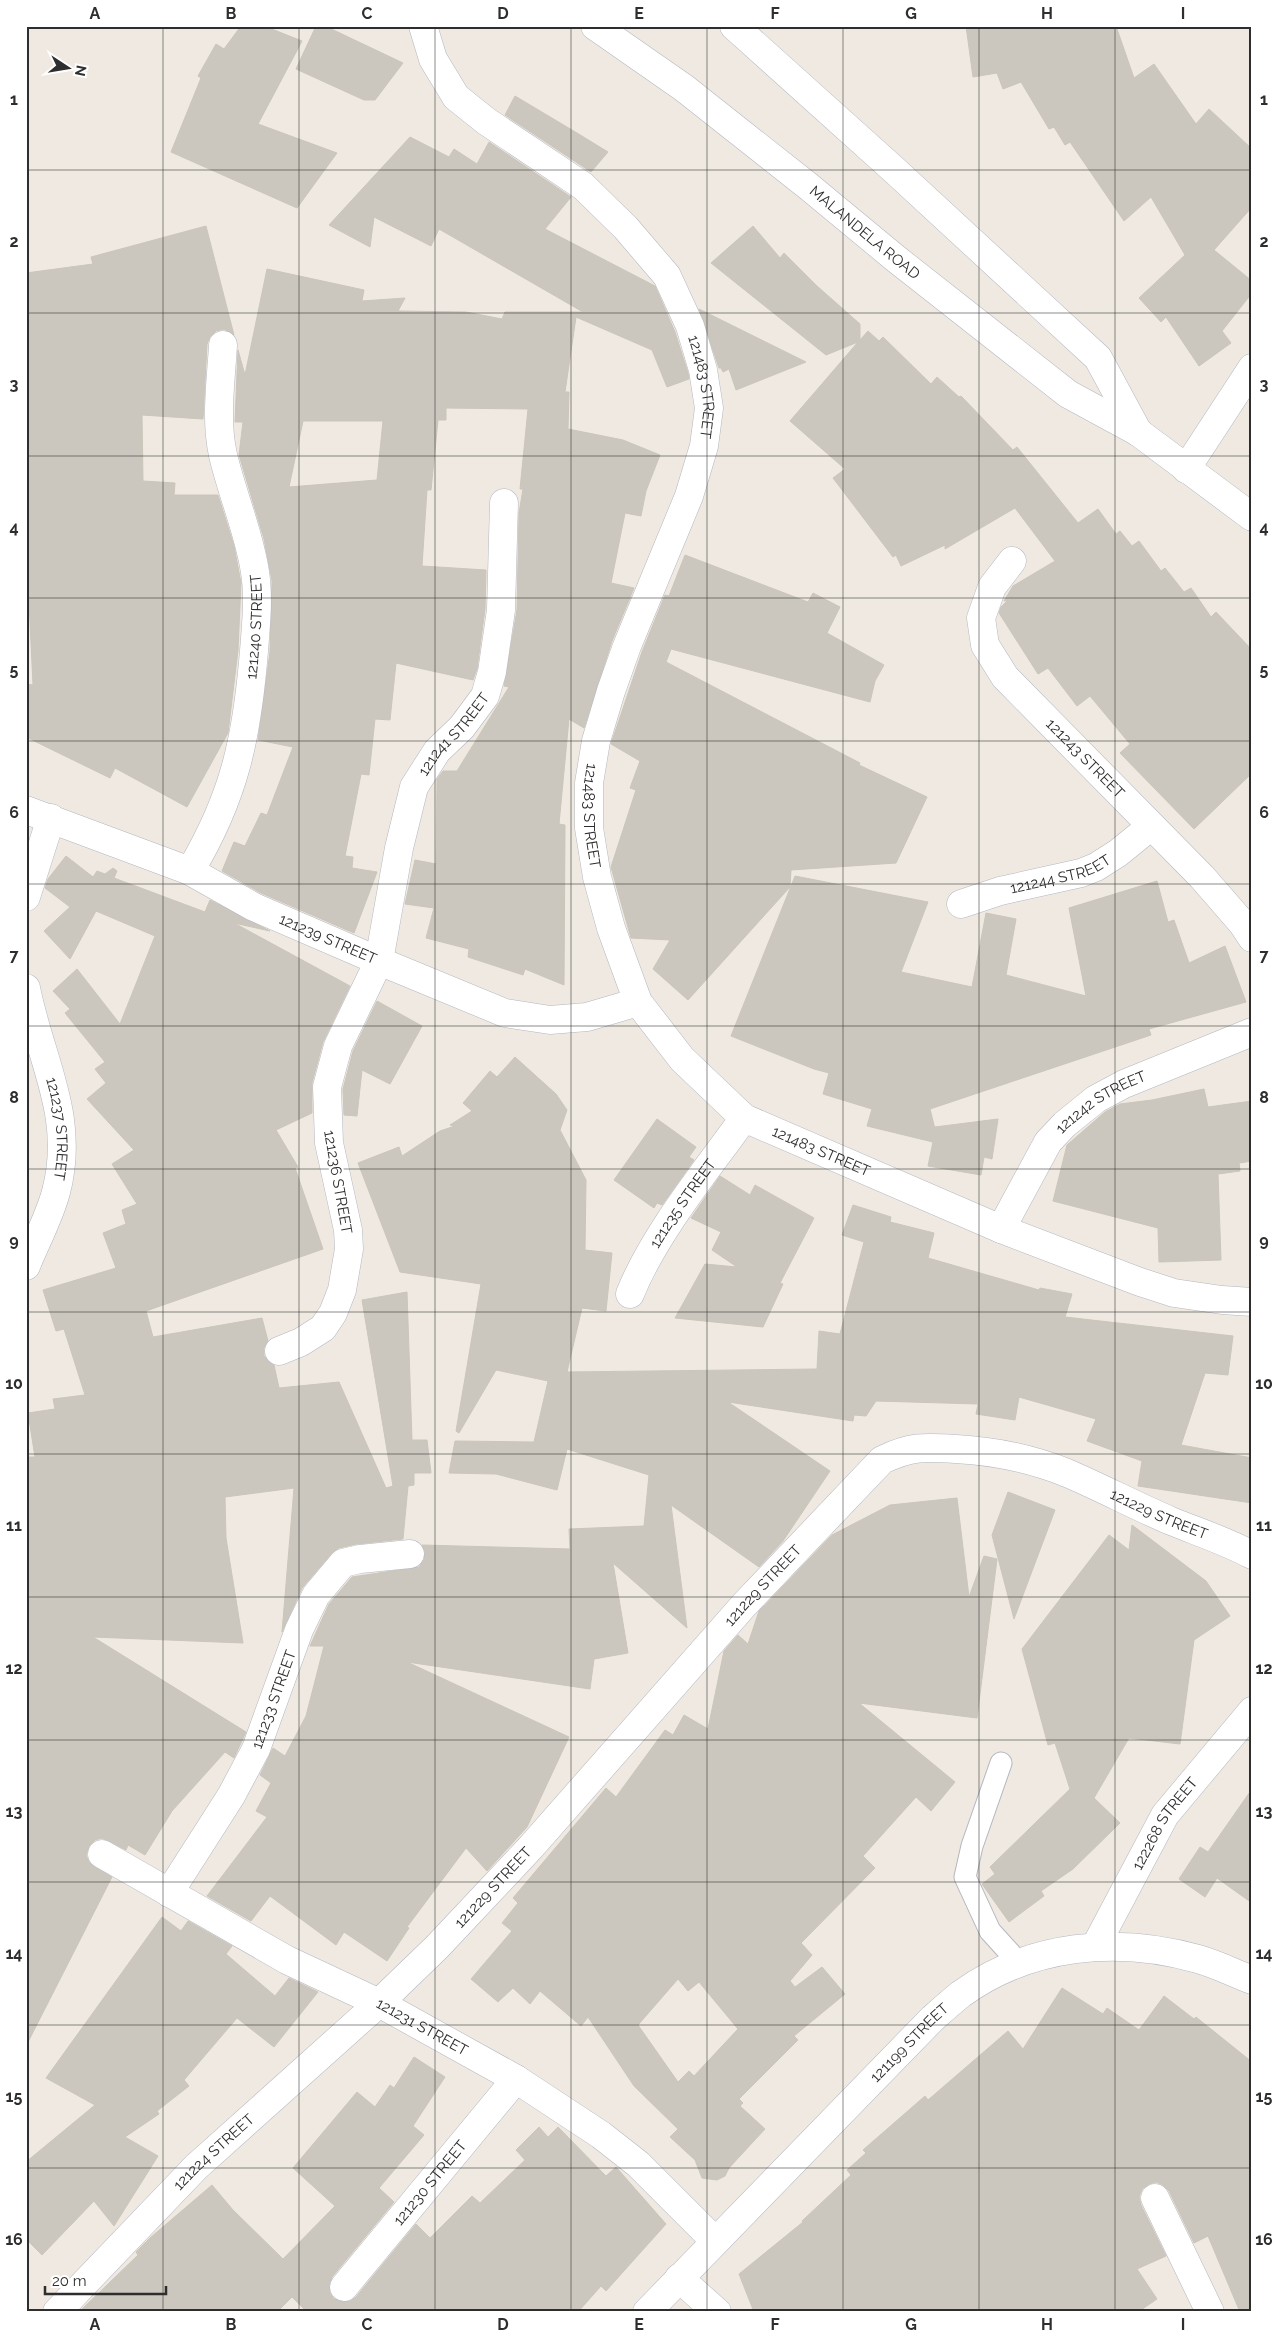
<svg xmlns="http://www.w3.org/2000/svg" width="1278" height="2338" font-family="Raleway,sans-serif">
<style>
.building{fill:#cbc7bf;stroke:#cbc5ba;fill-rule:evenodd}
.lines{fill:none;stroke-linecap:round;stroke-linejoin:round}
.service-casing{stroke:#b4b7c1;stroke-width:23}
.minor-casing{stroke:#b4b7c1;stroke-width:29}
.secondary-casing{stroke:#b4b7c1;stroke-width:29}
.service{stroke:#fff;stroke-width:21}
.minor{stroke:#fff;stroke-width:28}
.secondary{stroke:#fff;stroke-width:28}
.grid{fill:none;stroke:#2e2e2e;stroke-width:1;stroke-opacity:0.55}
.labels{text-anchor:middle;dominant-baseline:central;stroke-width:4.5;stroke-linejoin:round;paint-order:stroke}
.street-label{font-size:15px;fill:#2e2e2e;stroke:#fff}
.neatline{fill:none;stroke:#2e2e2e;stroke-width:2}
.grid-label{font-size:16px;text-anchor:middle;font-weight:bold;fill:#2e2e2e}
</style>
<rect width="100%" height="100%" fill="#efe9e1"/>
<path class="building" d="M241,26H264L302,41L258,124L337,153L297,208L171,152L201,78L198,76L216,44L224,49Z
M316,26H325L403,63L375,100H364L296,69Z
M966,26H1116L1134,78L1154,64L1196,124L1209,109L1252,149V207L1214,250L1252,281V293L1222,331L1231,343L1199,366L1166,317L1161,322L1139,298L1185,255L1151,197L1124,221L1070,142L1065,145L1054,127L1049,129L1021,82L1003,89L997,73L973,77Z
M515,96L577,133L608,152L591,172L505,115Z
M410,137L449,157L454,149L477,164L489,142L571,197L545,229L655,286L675,332L688,373L689,379L667,387L652,350L576,317L565,392H569L568,429L623,440L660,455L646,491L641,516L625,513L611,583L634,588L612,641L584,728L569,719L559,824L565,825L564,985L525,969L523,975L468,957L469,949L426,938L434,908L405,904L415,860L436,864L437,779L443,771H457L509,687L504,686L517,610L519,513L523,489H520L528,409L446,408V420H438L431,490H427L422,566L486,570L485,609L477,669L473,680L396,663L390,720L375,719L369,775L361,774L345,856L353,857L352,868L377,872L354,933L261,893L222,871L234,842L245,846L261,813L267,815L293,747L258,740L270,652L272,581L264,539L239,455L243,422H235L238,350L245,375L267,269L364,290L362,301L405,298L398,311L466,312L502,319L505,312H583L439,229L431,246L374,217L370,247L329,225ZM303,421H383L377,480L289,487Z
M206,226L234,335L224,329L216,331L210,337L207,344L203,419L142,415L143,481L175,483L174,495H218L234,546L241,583L238,650L228,733L187,807L115,768L110,778L26,737V684L33,685L29,601H26V273L93,264L91,257Z
M753,226L780,258L784,253L817,286L860,324V340L868,331L879,341L883,337L931,384L937,377L959,397L961,396L1013,450L1017,447L1078,523L1098,509L1116,534L1120,531L1132,546L1139,541L1161,571L1165,568L1184,592L1191,588L1211,617L1216,612L1252,650V773L1194,829L1120,753L1130,744L1090,696L1077,706L1048,668L1038,674L999,613L1001,607L1008,600L1004,601L1013,586L1055,561L1015,508L945,549V545L901,566L896,555L893,557L833,478L845,469L790,421L858,342L826,355L711,263Z
M699,309L806,362L736,390L729,369L723,372L721,368H719Z
M685,555L808,602L813,593L840,607L827,633L884,665L875,681L870,702L671,649L666,662L860,763L859,765L927,797L896,863L791,870L790,887L688,1000L653,969L670,940L631,938L611,867L636,790L630,788L640,761L611,744L642,652L665,595L669,596Z
M66,856L93,877L97,871L105,874L113,868L117,871L114,878L205,912L210,900L270,931L234,923L350,986L323,1042L312,1083V1113L276,1130L298,1167L295,1168L323,1249L146,1311L153,1337L262,1318L268,1341L264,1348V1356L274,1365L279,1388L339,1382L386,1488L393,1486L362,1300L407,1292L412,1440H427L431,1473H414V1485L408,1486L403,1539L357,1544L339,1548L332,1553L302,1588L282,1632L294,1488L225,1497L226,1538L243,1643L93,1637L246,1732L234,1758L225,1752L172,1811L145,1855L128,1845L126,1850L102,1838L95,1840L89,1846L86,1855L89,1862L112,1877L26,2046V1457H35L28,1413L55,1409L53,1399L85,1395L64,1329L56,1331L43,1290L116,1268L103,1233L126,1224L122,1210L137,1204L112,1164L134,1150L87,1099L106,1083L95,1069L105,1062L65,1013L70,1009L53,991L77,969L120,1024L155,936L96,911L70,959L44,931L70,907L45,888L48,879Z
M795,876L928,902L901,972L972,987L986,913L1016,919L1006,975L1086,996L1069,908L1157,881L1168,922L1174,920L1189,963L1225,946L1246,1002L1149,1029L1151,1035L930,1109L935,1129V1127L998,1119L992,1159L984,1157L981,1175L928,1166L933,1142L867,1126L872,1109L823,1094L829,1073L814,1069L731,1036Z
M377,1001L422,1026L390,1084L362,1070L357,1116L344,1115L343,1089L353,1051Z
M515,1057L556,1094L567,1110L560,1130L586,1180L585,1250L612,1253L606,1311L582,1308L567,1372L817,1369L819,1331L840,1334L864,1242L842,1235L853,1205L891,1217L890,1222L934,1233L928,1258L1039,1290L1040,1288L1072,1294L1065,1317L1233,1336L1228,1375L1205,1373L1181,1445L1252,1458V1503L1138,1486L1142,1461L1087,1441L1096,1419L1019,1397L1015,1420L976,1414L978,1404L876,1401L866,1416L854,1415L853,1421L728,1402L830,1471L783,1541L759,1567L671,1505L687,1628L613,1563L628,1653L594,1659L590,1689L407,1662L569,1737L527,1827L487,1871L466,1848L407,1927L409,1928L387,1961L344,1932L336,1945L270,1896L251,1921L207,1896L267,1817L256,1811L271,1783L260,1775L273,1748L285,1756L306,1716L324,1646H310L329,1604L352,1577L419,1567L424,1560L425,1552L422,1545L570,1549L569,1529L644,1526L649,1475L567,1449L557,1490L496,1474L449,1473L455,1441L534,1442L548,1381L496,1370L459,1433L456,1431L481,1284L400,1272L358,1163L399,1147L402,1156L440,1131L455,1126L450,1125L472,1111L463,1103L490,1071L497,1077Z
M1204,1089L1208,1107L1252,1101V1161L1239,1163L1240,1171L1218,1174L1221,1260L1159,1262L1158,1228L1053,1201L1067,1145L1105,1112L1120,1104L1152,1100Z
M657,1119L696,1147L689,1157L694,1160L662,1205L657,1203L654,1208L614,1180Z
M720,1176L750,1195L755,1185L814,1218L780,1283L783,1284L763,1327L675,1318L705,1264L737,1267L712,1250L721,1232L691,1218Z
M1008,1492L1055,1510L1014,1619L992,1535Z
M957,1498L969,1597L984,1556L997,1559L977,1718L859,1703L955,1782L931,1811L916,1797L863,1856L875,1868L801,1943L812,1955L790,1981L795,1987L822,1967L845,1994L794,2036L798,2040L739,2099L743,2103L740,2106L765,2129L729,2168L725,2176L717,2180L702,2178L695,2160L670,2137L678,2129L634,2086L588,2017L581,2026L540,1991L530,2004L513,1988L498,2002L471,1979L512,1931L502,1923L518,1903L513,1898L606,1788L616,1797L665,1730L673,1735L684,1715L708,1729L724,1651L738,1635L748,1644L759,1611L832,1535L890,1505ZM678,1979L688,1991L699,1982L738,2029L694,2076L689,2071L678,2082L638,2025Z
M1132,1525L1206,1581L1230,1616L1194,1640L1180,1744L1129,1738L1094,1798L1120,1823L1073,1869L1041,1891L1044,1896L1009,1922L982,1884L995,1874L990,1867L1070,1789L1055,1743L1048,1745L1022,1649L1109,1535L1129,1550Z
M1252,1789V1903L1217,1878L1205,1897L1179,1879L1200,1847L1208,1852Z
M162,1917L181,1931L188,1921L232,1946L226,1954L275,1996L289,1978L318,1992L274,2047L237,2018L184,2080L189,2086L157,2111L159,2114L125,2137L158,2156L114,2226L94,2201L42,2255L26,2239V2162L95,2105L46,2078Z
M1062,1988L1103,2014L1107,2008L1139,2030L1164,1996L1194,2019L1196,2017L1252,2062V2312H1240L1208,2236L1194,2243L1169,2191L1163,2185L1156,2182L1149,2184L1142,2189L1139,2197L1141,2205L1166,2256L1137,2269L1157,2299L1138,2312H754L739,2274L803,2222L802,2221L851,2175L847,2170L866,2153L863,2150L925,2096L928,2100L1008,2031L1023,2049Z
M414,2057L445,2077L413,2126L424,2135L379,2188L394,2202L332,2277L329,2285L330,2293L334,2299L342,2302L350,2301L356,2297L416,2224L430,2238L472,2196L480,2203L525,2160L516,2150L539,2127L548,2137L558,2127L606,2176L616,2167L666,2224L606,2291L601,2286L578,2312H307L292,2297L277,2312H79L138,2255L136,2252L150,2238L212,2185L233,2210L283,2259L335,2206L293,2168L357,2092L375,2107L390,2085L394,2088Z"/>
<g class="lines">
<defs>
<path id="service" d="M1001,1763L972,1846L965,1877L990,1931L1019,1963"/>
<g id="minor">
<path id="s1" d="M423,26L433,59L456,97L486,121L583,186L626,228L667,276L690,326L703,370L709,408L704,446L689,496L627,646L611,691L596,741L589,783V828L597,877L611,928L638,1002L682,1059L744,1118L1001,1229L1140,1282L1174,1293L1222,1300L1252,1302"/>
<path d="M1186,469L1252,368"/>
<path id="s2" d="M1012,561L992,587L981,618L985,645L1005,677L1202,877L1242,923L1252,938"/>
<path id="s3" d="M26,810L190,871L254,907L379,961L505,1013L550,1020L587,1017L638,1002"/>
<path id="s4" d="M190,871C235,796 247,737 254,651C256,625 259,598 255,572C249,532 232,494 223,455C215,419 221,381 223,345"/>
<path d="M26,897L51,818"/>
<path id="s5" d="M961,904L1000,891L1081,873L1096,867L1118,853L1150,827"/>
<path id="s6" d="M26,988C40,1060 76,1116 56,1192C49,1218 36,1241 26,1266"/>
<path id="s7" d="M1001,1229L1048,1142L1065,1124L1096,1099L1124,1084L1252,1032"/>
<path id="s8" d="M630,1294C654,1234 706,1171 744,1118"/>
<path id="s9" d="M279,1351L301,1342L323,1328L333,1313L342,1290L349,1249L348,1230L329,1143L327,1087L338,1046L379,961L399,848L414,787L437,751L462,727L485,696L492,672L501,610L504,503"/>
<path id="s10" d="M102,1854L287,1960L379,2003L516,2079L601,2135L638,2164L714,2240"/>
<path id="s11" d="M169,1893L231,1796L256,1749L299,1630L316,1595L343,1563L360,1559L410,1554"/>
<path id="s12" d="M1095,1947L1165,1815L1252,1711"/>
<path d="M1155,2198L1210,2312"/>
<path d="M679,2278L717,2312"/>
<path id="s13" d="M344,2287L516,2079"/>
<path id="s14" d="M57,2312L196,2167L379,2003L437,1947L531,1847L744,1605L882,1460C911,1446 925,1447 956,1449C994,1451 1032,1459 1067,1473C1102,1488 1136,1506 1171,1521C1198,1532 1226,1541 1252,1555"/>
<path id="s15" d="M647,2312L932,2019C941,2011 951,2002 961,1994C1030,1944 1118,1936 1198,1959C1216,1964 1234,1973 1252,1980"/>
</g>
<g id="secondary">
<path id="s16" d="M595,26L684,88L808,186L895,258L1068,394L1138,432L1252,517"/>
<path d="M734,26L892,168L1098,358L1138,432"/>
</g>
</defs>
<use href="#service" class="service-casing"/>
<use href="#minor" class="minor-casing"/>
<use href="#secondary" class="secondary-casing"/>
<use href="#service" class="service"/>
<use href="#minor" class="minor"/>
<use href="#secondary" class="secondary"/>
</g>
<path class="grid" d="M163,26V2312M299,26V2312M435,26V2312M571,26V2312M707,26V2312M843,26V2312M979,26V2312M1115,26V2312M26,170H1252M26,313H1252M26,456H1252M26,598H1252M26,741H1252M26,884H1252M26,1026H1252M26,1169H1252M26,1312H1252M26,1454H1252M26,1597H1252M26,1740H1252M26,1882H1252M26,2025H1252M26,2168H1252"/>
<g class="labels">
<g class="street-label">
<text stroke="none"><textPath href="#s16" startOffset="340">MALANDELA ROAD</textPath></text>
<text stroke="none"><textPath href="#s1" startOffset="475">121483 STREET</textPath></text>
<text stroke="none"><textPath href="#s4" startOffset="256">121240 STREET</textPath></text>
<text stroke="none"><textPath href="#s9" startOffset="679">121241 STREET</textPath></text>
<text stroke="none"><textPath href="#s2" startOffset="245">121243 STREET</textPath></text>
<text stroke="none"><textPath href="#s1" startOffset="925">121483 STREET</textPath></text>
<text stroke="none"><textPath href="#s5" startOffset="104">121244 STREET</textPath></text>
<text stroke="none"><textPath href="#s3" startOffset="329">121239 STREET</textPath></text>
<text stroke="none"><textPath href="#s7" startOffset="166">121242 STREET</textPath></text>
<text stroke="none"><textPath href="#s6" startOffset="145">121237 STREET</textPath></text>
<text stroke="none"><textPath href="#s1" startOffset="1360">121483 STREET</textPath></text>
<text transform="translate(338 1182) rotate(80)">121236 STREET</text>
<text stroke="none"><textPath href="#s8" startOffset="105">121235 STREET</textPath></text>
<text stroke="none"><textPath href="#s14" startOffset="1478">121229 STREET</textPath></text>
<text stroke="none"><textPath href="#s14" startOffset="1014">121229 STREET</textPath></text>
<text stroke="none"><textPath href="#s11" startOffset="221">121233 STREET</textPath></text>
<text stroke="none"><textPath href="#s12" startOffset="142">122268 STREET</textPath></text>
<text stroke="none"><textPath href="#s14" startOffset="609">121229 STREET</textPath></text>
<text stroke="none"><textPath href="#s10" startOffset="364">121231 STREET</textPath></text>
<text stroke="none"><textPath href="#s15" startOffset="376">121199 STREET</textPath></text>
<text stroke="none"><textPath href="#s14" startOffset="224">121224 STREET</textPath></text>
<text stroke="none"><textPath href="#s13" startOffset="135">121230 STREET</textPath></text>
</g>
</g>
<rect width="1278" height="2338" fill="none" stroke="#ffffff" stroke-width="55"/>
<g transform="translate(68 68) rotate(102)" stroke="#ffffff" stroke-width="4" paint-order="stroke">
<path d="M0-4L9 19L0 12L-9 19Z" fill="#2e2e2e"/>
<text y="-8" font-size="14" font-weight="bold" text-anchor="middle" fill="#2e2e2e">N</text>
</g>
<path d="M45 2286v8h121v-8" fill="none" stroke="#2e2e2e" stroke-width="2.5"/>
<text x="52" y="2286" font-size="15" fill="#2e2e2e" stroke="#ffffff" stroke-width="4" paint-order="stroke">20 m</text>
<rect x="28" y="28" width="1222" height="2282" class="neatline"/>
<g class="grid-label">
<text x="95" y="19">A</text>
<text x="231" y="19">B</text>
<text x="367" y="19">C</text>
<text x="503" y="19">D</text>
<text x="639" y="19">E</text>
<text x="775" y="19">F</text>
<text x="911" y="19">G</text>
<text x="1047" y="19">H</text>
<text x="1183" y="19">I</text>
<text x="14" y="105">1</text>
<text x="1264" y="105">1</text>
<text x="14" y="247">2</text>
<text x="1264" y="247">2</text>
<text x="14" y="390">3</text>
<text x="1264" y="390">3</text>
<text x="14" y="533">4</text>
<text x="1264" y="533">4</text>
<text x="14" y="675">5</text>
<text x="1264" y="675">5</text>
<text x="14" y="818">6</text>
<text x="1264" y="818">6</text>
<text x="14" y="961">7</text>
<text x="1264" y="961">7</text>
<text x="14" y="1103">8</text>
<text x="1264" y="1103">8</text>
<text x="14" y="1246">9</text>
<text x="1264" y="1246">9</text>
<text x="14" y="1389">10</text>
<text x="1264" y="1389">10</text>
<text x="14" y="1531">11</text>
<text x="1264" y="1531">11</text>
<text x="14" y="1674">12</text>
<text x="1264" y="1674">12</text>
<text x="14" y="1817">13</text>
<text x="1264" y="1817">13</text>
<text x="14" y="1959">14</text>
<text x="1264" y="1959">14</text>
<text x="14" y="2102">15</text>
<text x="1264" y="2102">15</text>
<text x="14" y="2245">16</text>
<text x="1264" y="2245">16</text>
<text x="95" y="2330">A</text>
<text x="231" y="2330">B</text>
<text x="367" y="2330">C</text>
<text x="503" y="2330">D</text>
<text x="639" y="2330">E</text>
<text x="775" y="2330">F</text>
<text x="911" y="2330">G</text>
<text x="1047" y="2330">H</text>
<text x="1183" y="2330">I</text>
</g>
</svg>
